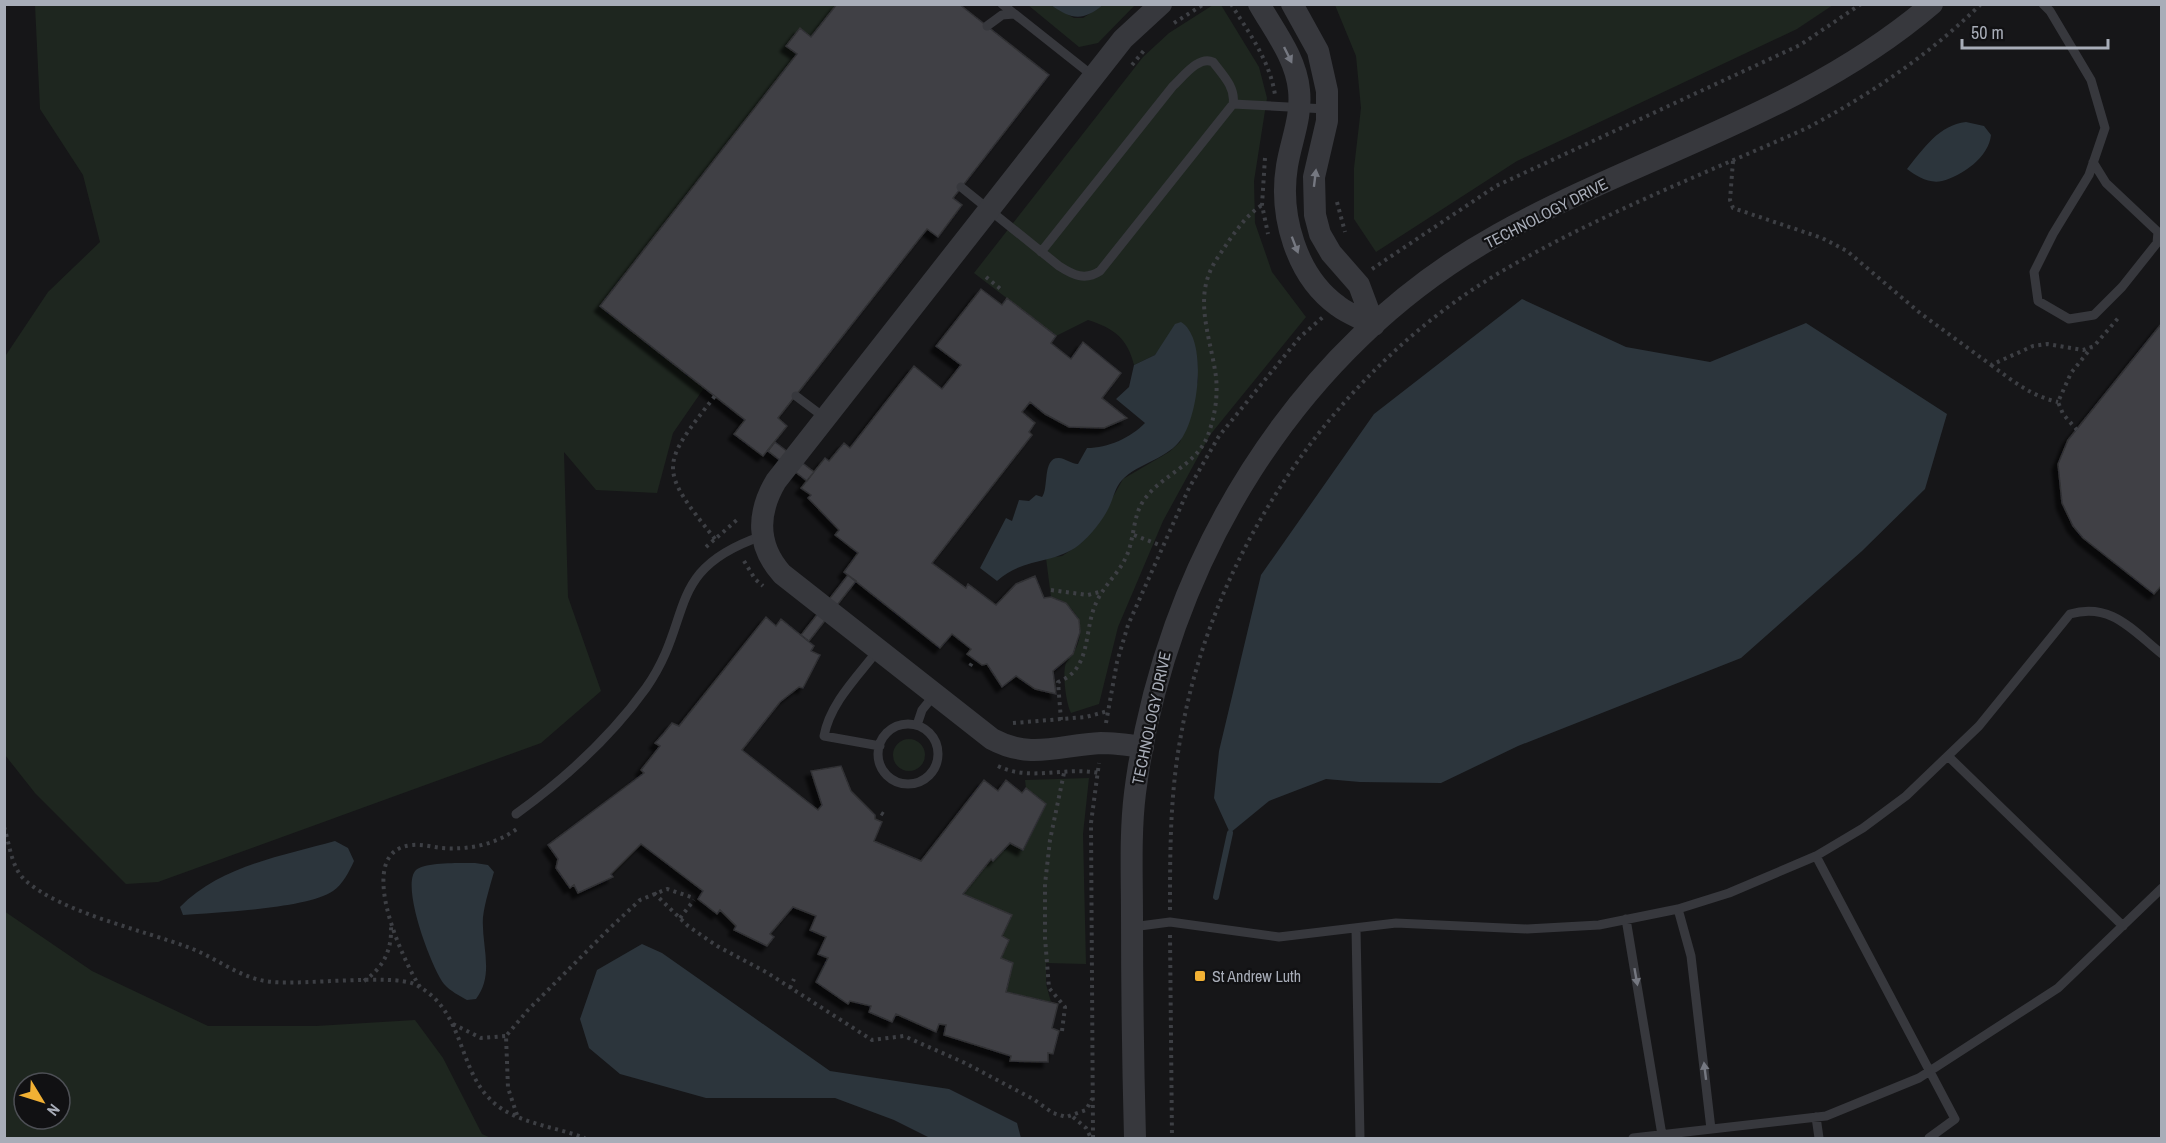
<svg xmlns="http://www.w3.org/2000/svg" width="2166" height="1143" font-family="'Archivo Narrow',sans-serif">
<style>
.green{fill:#1e261f;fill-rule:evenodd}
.water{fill:#2c353c}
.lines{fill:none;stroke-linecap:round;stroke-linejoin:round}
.stream{stroke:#2c353c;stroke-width:6}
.building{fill:#404145;stroke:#303034;stroke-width:1.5;filter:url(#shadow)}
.path{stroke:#3d3f44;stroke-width:4;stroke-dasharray:3 4.5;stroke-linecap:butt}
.service{stroke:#37383d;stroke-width:9}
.tertiary{stroke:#37383d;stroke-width:22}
.oneway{fill:#757881}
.poi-dot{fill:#f2b134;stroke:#111113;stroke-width:2}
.labels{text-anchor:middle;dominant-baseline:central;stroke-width:4.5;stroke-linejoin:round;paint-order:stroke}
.street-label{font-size:16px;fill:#a8adb8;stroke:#111113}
.poi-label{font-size:16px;fill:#a8adb8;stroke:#111113;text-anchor:start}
</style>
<defs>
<filter id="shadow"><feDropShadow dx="-5.5" dy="5.5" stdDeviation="1.5" flood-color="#0009"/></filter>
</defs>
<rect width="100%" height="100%" fill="#161618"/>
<path class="green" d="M35,5H837L811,37L787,46L797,54L704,388L673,433L657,493L596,490L564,452L568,597L601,691L541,743L158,882L126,884L35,793L5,755L4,358L48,292L100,242L83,175L40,109Z
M1028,5H1051L1074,18H1083L1103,5H1135L1098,43L1079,47Z
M1213,5H1221L1259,67L1267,98L1254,181L1255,223L1272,272L1306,317L1210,435L1163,521L1118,627L1099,704L1071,713C1066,704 1062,672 1066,663C1070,655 1076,651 1078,643C1085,621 1072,602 1051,597L1046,558L1062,556L1080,544L1096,527L1123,479L1169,452L1180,442L1198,381L1197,356L1191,334L1163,345L1155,355L1134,365C1128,339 1114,328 1088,320L1056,336L974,273L1143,57L1169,33Z
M1335,5H1833L1797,29L1517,161L1376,252L1354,219V168L1361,108L1356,56Z
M893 755a16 16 0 1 1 32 0a16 16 0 1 1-32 0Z
M1089,778L1083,834L1086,964L1046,963V984L1051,1002L1006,992L1013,963L1001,958L1009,940L1002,936L1011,915L963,894L991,859L993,860L1010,843L1024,849L1046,804L1026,788L1025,780Z
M4,911L92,971L208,1026H316L415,1020L443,1058L482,1134L491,1138H5ZM24,1083H60V1119H24Z"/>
<path class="water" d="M1051,5H1103C1083,21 1072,20 1051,5Z
M1966,122L1984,126L1991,135C1989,157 1962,176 1942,181C1929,184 1916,176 1907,169C1924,148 1939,125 1966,122Z
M1522,299L1626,347L1710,362L1806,323L1947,414L1925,489L1862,551L1741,658L1518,746L1441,783L1360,782L1326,779L1269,801L1230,833L1214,798L1219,751L1261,575L1374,414Z
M1181,322C1209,339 1198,421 1179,442C1164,460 1137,464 1122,480C1115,488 1114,496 1110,505C1104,519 1091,535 1079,545C1053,565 1023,557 997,581L980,568L1006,518L1012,521L1019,500L1029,501L1036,495L1042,497C1049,489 1042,457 1059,458C1065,458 1071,464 1078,464L1087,448C1108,448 1130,438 1145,423L1116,399L1129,387L1134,365L1155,355L1175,324Z
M335,841L348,848L354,861C349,872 343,884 333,891C306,909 218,912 183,915L180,907C220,866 282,856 335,841Z
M475,863L488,865L494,872C490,886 485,902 483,917C481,945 495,974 476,999L467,1000C460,996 450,991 444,984C432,969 400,885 416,870C424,862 463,863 475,863Z
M642,944L662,953L830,1071L949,1089L1017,1123L1021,1138H930L894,1120L835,1098H706L620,1074L589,1048L580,1019L597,970Z"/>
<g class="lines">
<path class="stream" d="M1216,897L1230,833"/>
</g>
<path class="building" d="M837,4H959L1049,75L953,198L962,205L938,237L927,229L778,418L787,426L763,456L734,434L745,420L600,306L797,54L786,46L800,28L811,37Z
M981,289L1002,305L1007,298L1056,336L1051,343L1071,359L1083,342L1121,373L1102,398L1127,418L1104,428L1069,427L1045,414L1030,402L1022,412L1035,423L1029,432L1032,435L932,563L966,588L968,584L996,605L1016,584L1035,576L1044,598L1051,597L1066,603L1079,620L1080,632L1073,654L1053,671L1056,694L1035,689L1016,676L1002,687L987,664L982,665L967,654L971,649L952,634L940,648L844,572L858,553L835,535L839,530L808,498L811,495L801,488L825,458L829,461L844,443L850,448L914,366L942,389L961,365L936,346Z
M2162,323V585L2154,594L2083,538L2073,526L2062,503L2058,464L2068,440Z
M775,442L814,472L807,481L768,451Z
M848,575L856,581L809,641L801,635Z
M766,617L776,626L781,619L814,646L811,651L820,655L803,688L799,687L780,702L742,750L818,810L822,805L811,771L841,766L851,791L875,815V819L882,822L874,841L921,861L984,780L998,791L1006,780L1022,793L1026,788L1046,804L1023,850L1010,843L993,861L991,859L963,894L1012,915L1002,936L1009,940L1001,958L1013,963L1006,992L1058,1004L1052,1028L1059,1031L1053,1054L1048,1053V1062L1010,1061L1011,1056L944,1035L946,1025L939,1024L936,1032L896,1014L892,1022L869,1012L871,1006L850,1001L848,1004L816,982L828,958L818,954L826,937L810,930L816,916L793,907L770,934L774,937L767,946L734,930L736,926L720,910L717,914L698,899L703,891L641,844L611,874L613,877L578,893L574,885L570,888L556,868L558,859L548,845L644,773L641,770L660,746L655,743L664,733L672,723L679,726Z"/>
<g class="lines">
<path class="path" d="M1231,4C1249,33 1270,61 1275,95
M1174,23L1204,4
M1132,65L1146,48
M1265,158L1262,205L1268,234
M1733,161L1730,200L1733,208L1822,238L1847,251L1920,313L1991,365L2033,346L2047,344L2083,350L2094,346L2120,316
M1337,202L1345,232
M1372,269L1496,186L1800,45L1861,4
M986,277L1003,291
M1991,365C2013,381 2031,396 2058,402
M2077,430L2063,414L2058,402L2071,373L2091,348
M1134,535L1162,546
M715,539C658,468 660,466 715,396
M706,547L738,519
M744,561L755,579L763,586
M1051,590L1088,595L1103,591
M970,666L974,660
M1061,720L1058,682C1093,669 1083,628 1097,601C1105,584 1120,572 1127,555C1134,539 1133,518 1142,503C1159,475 1196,467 1208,435C1215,416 1218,396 1216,377C1212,345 1197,308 1208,277C1212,264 1221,253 1228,242C1238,228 1247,215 1262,205
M1013,723L1086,717L1108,711
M1106,723L1117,662L1128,625L1189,488L1219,436L1300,337L1323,317
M998,766C1030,782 1065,766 1098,773
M881,813L886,816
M4,827C10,845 11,868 26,881C63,913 143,930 190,948C219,959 242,980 273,982C304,985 392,974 414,984C466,1009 456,1069 493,1102C516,1123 556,1127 585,1138
M654,893L688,926L717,946L766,972L872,1040L904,1036L965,1063L1033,1099L1053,1113L1066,1117L1086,1110L1092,1099
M1170,910C1170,851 1170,793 1181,735C1214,547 1339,366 1504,270C1600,214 1706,173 1807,128C1871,94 1929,55 1981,4
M680,918L694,900
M1170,935L1172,1138
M364,981C383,968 392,950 391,927
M420,987C403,961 351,849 413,845C422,844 432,847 441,848C469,850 495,845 518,828
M790,988L794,979
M453,1024L481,1038L506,1036
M1062,1031L1065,1007L1049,988L1045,938V884L1050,840L1064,773
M517,1115L508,1088L506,1036L528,1010L611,927L640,900L667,889L691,897
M1073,1117L1086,1128L1091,1138
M1093,1138L1091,823L1099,763"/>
<path class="service" d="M1002,4L1093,76
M2043,4L2050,11L2091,80L2105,128L2089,175L2053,234L2034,272L2038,301L2069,319L2094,315L2122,287L2157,243L2158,232L2106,183L2093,162
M987,26L1002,15L1014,14
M961,187L1059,266C1073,275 1085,281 1100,271L1233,104L1326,109
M1041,252L1173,86C1183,77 1199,55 1213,62C1223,75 1236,88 1233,104
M796,396L825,418
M878,650C858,676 830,703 824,736L880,746
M878 754a30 30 0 1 1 60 0a30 30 0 1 1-60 0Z
M917,725L922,710L935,694
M1949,757L2123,926
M516,814C566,778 610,738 646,688C695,618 663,570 762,536
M1816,856L1955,1119L1929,1138
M1678,909L1691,956L1711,1129
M1626,919L1662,1135
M1132,927L1170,922L1279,937L1396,923L1527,929L1599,925L1678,909L1729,893L1816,856L1863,828L1906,796L1979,726L2070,614C2111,602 2132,630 2162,654
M1356,928L1360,1138
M1816,1117L1819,1138
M1633,1138L1826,1116L1919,1078L2058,988L2162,888"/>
<path class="tertiary" d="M1259,4C1275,32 1296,58 1299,90C1302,117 1291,141 1287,166C1279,215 1296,276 1338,306C1348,314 1363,319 1374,325
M1292,4L1318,51L1327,91V121L1314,177L1315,215L1320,234L1331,253L1359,285L1374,325
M1143,747C1129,745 1115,743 1101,743C1060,745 1031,760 992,739L782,574C756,545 757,513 776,481L1123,39L1161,4
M1135,1138C1133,1064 1132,990 1132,916C1132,875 1130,833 1135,793C1164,565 1295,347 1499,234C1643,154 1805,113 1932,4"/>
</g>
<defs><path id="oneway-solid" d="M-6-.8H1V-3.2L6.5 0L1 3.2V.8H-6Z" transform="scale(1.5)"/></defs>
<g class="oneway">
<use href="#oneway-solid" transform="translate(1288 55) rotate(64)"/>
<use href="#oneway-solid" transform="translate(1315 178) rotate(-83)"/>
<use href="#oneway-solid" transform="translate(1295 245) rotate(69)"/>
<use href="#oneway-solid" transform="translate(1636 977) rotate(80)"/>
<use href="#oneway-solid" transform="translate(1705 1071) rotate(-97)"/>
</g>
<rect class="poi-dot" x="1194" y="970" width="12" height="12" rx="3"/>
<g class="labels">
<g class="street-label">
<text transform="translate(1546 213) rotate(-27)">TECHNOLOGY DRIVE</text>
<text transform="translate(1151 718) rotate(-78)">TECHNOLOGY DRIVE</text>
</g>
<g class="poi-label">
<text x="1212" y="976">St Andrew Luth</text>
</g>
</g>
<rect width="2166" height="1143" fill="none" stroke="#a8adb8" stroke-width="12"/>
<g transform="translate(42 1101) rotate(128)"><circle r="28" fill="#111113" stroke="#4d4f55" stroke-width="1.5"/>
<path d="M0-4.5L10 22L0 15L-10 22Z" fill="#f2b134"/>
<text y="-9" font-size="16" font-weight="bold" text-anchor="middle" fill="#a8adb8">N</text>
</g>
<path d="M1962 39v9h146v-9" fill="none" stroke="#a8adb8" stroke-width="3"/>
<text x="1971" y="39" font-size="18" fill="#a8adb8" stroke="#111113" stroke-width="4.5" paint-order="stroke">50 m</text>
</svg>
